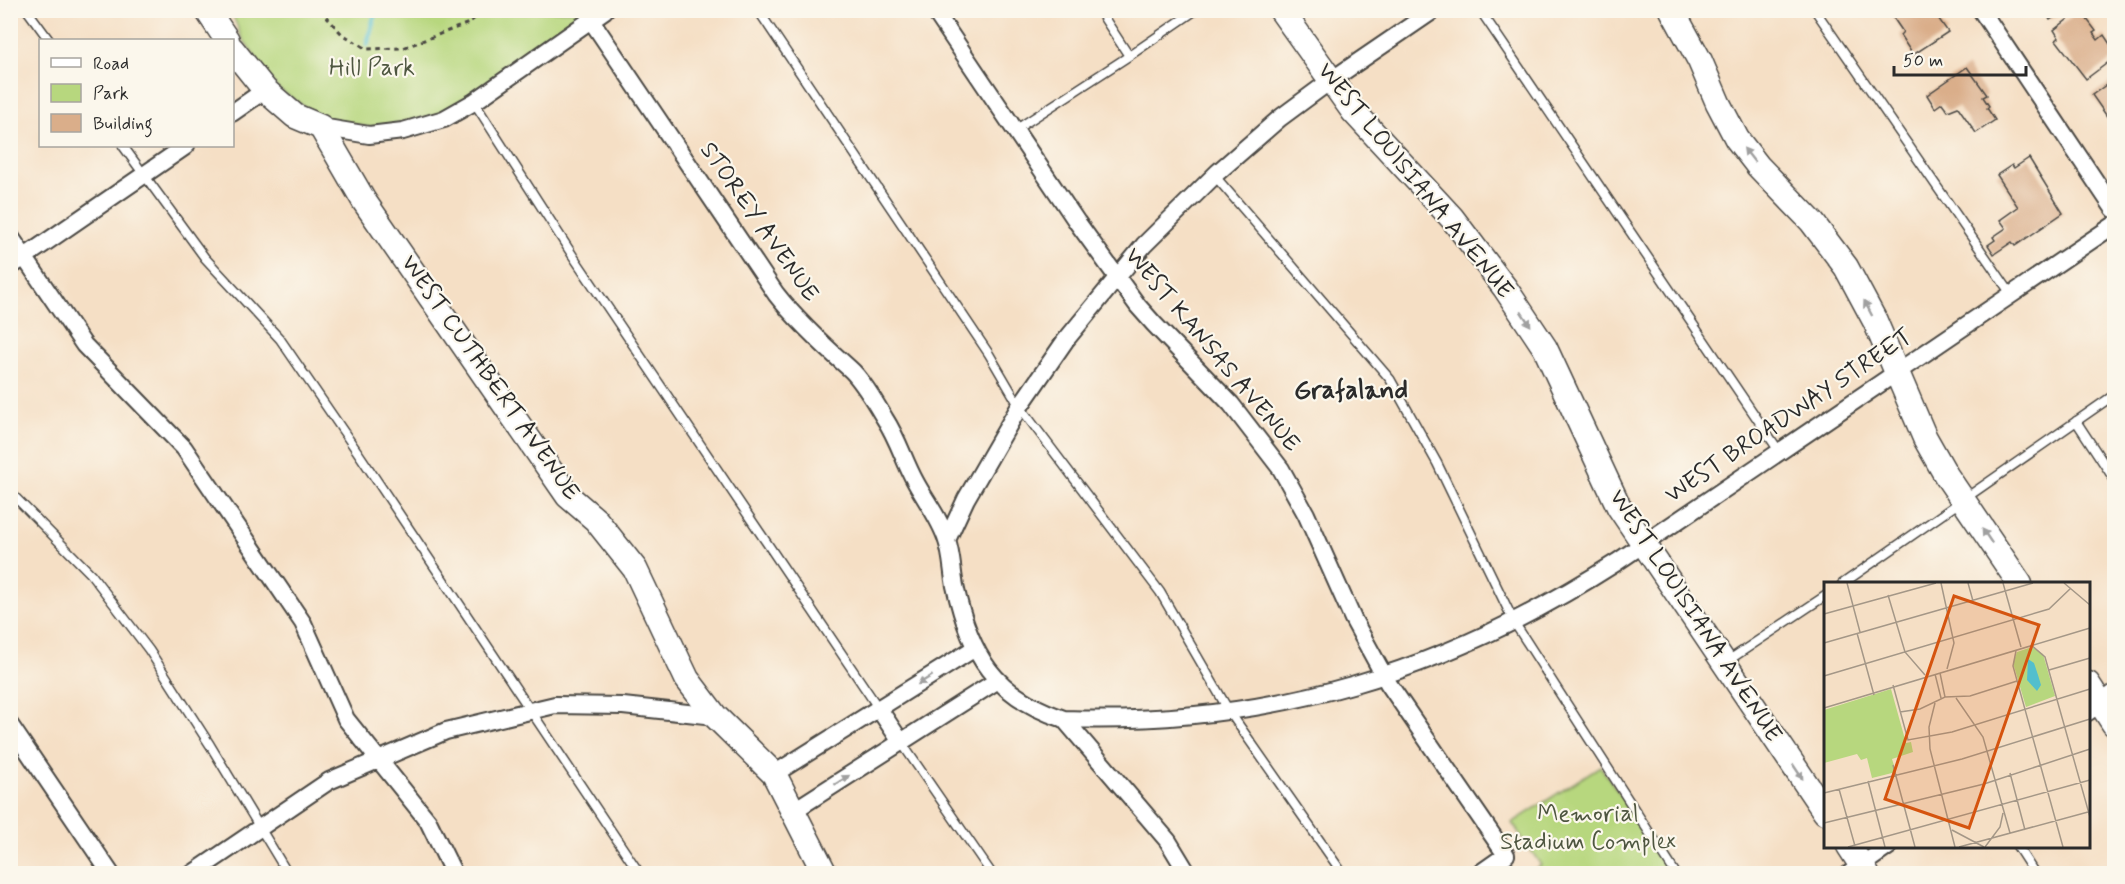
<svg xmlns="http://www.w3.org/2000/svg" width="2125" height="884" font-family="Mynerve,sans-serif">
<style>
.green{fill:#b7d77e;stroke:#718154;stroke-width:1.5}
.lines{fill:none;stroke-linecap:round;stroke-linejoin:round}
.stream{stroke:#53bfcd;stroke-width:5}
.building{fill:#daae8a}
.lane-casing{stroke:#494642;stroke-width:11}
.street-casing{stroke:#494642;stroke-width:20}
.secondary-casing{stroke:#494642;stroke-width:27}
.path{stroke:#494642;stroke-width:3;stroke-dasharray:4.5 4.5;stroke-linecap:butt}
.lane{stroke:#fff;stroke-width:8}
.street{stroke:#fff;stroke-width:16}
.secondary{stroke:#fff;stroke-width:24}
.oneway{fill:#a0a0a0}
.labels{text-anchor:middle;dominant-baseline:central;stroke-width:4.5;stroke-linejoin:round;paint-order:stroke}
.park-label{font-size:24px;fill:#4e5640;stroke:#fbf7ec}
.street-label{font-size:24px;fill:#2b2b2b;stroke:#fbf7ec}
.neighbourhood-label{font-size:26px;font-weight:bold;fill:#2b2b2b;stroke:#fbf7ec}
.inset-road{fill:none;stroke:#a49787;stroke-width:1.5}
.view{fill:#d5540f;fill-opacity:0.15;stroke:#d5540f;stroke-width:3}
.inset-edge{fill:none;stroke:#2b2b2b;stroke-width:3}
</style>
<rect width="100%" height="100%" fill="#fbf7ec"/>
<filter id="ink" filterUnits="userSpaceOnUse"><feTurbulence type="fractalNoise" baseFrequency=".0167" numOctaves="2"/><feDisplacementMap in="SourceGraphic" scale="12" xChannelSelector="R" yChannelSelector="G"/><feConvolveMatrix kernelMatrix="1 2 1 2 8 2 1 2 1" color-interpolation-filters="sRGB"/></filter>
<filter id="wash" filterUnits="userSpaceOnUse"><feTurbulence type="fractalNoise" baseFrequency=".008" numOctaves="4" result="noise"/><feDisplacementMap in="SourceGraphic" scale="24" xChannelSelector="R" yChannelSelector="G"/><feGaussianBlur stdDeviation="1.35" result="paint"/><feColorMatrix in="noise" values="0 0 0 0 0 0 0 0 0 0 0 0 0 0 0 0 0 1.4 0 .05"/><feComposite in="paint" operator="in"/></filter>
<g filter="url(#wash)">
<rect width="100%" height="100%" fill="#f5dfc5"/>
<path class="green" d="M231,11H597L439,115L372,128L319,116L278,89L242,38Z
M1600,766L1676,873H1529L1541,865L1512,823Z"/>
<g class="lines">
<path class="stream" d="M367,45L376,10"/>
</g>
<g id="blocks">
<path class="building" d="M1893,10H1929L1931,14L1934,12L1948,32L1913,55L1900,35L1903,32L1890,13Z
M2044,10H2065L2050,20Z
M2080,10L2096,31L2093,33L2098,40L2104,35L2114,50L2111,55L2114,58L2086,79L2056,40L2059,38L2054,30Z
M1967,67L1987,95L1983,97L1989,106L1987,108L1995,120L1976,133L1958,107L1948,111L1942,103L1935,108L1927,95Z
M2113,80L2114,82V131L2111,127L2113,125L2092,95Z
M2029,158L2063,213L2015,246L2012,242L1994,254L1988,245L1995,240L1993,237L2006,228L2000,220L2018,207L1997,175L2012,165L2014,168Z"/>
</g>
</g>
<g filter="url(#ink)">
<use href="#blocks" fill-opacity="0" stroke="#494642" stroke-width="1.5"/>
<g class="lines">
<defs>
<path id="lane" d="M27,10L49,40
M758,10L989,354L1020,407L1160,592L1229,711L1343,874
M1480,10L1779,451
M1815,10L2011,294
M1129,56L1196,10
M474,102L573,256L879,709
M1015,130L1129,56L1099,10
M123,146L205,258L280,339L361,457L640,874
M1214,175L1390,379L1437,463L1514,622L1676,874
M2076,421L2114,479
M10,492L91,574L149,650L210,745L288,874
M1842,584L2114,395
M1726,662L1825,596
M901,742L992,874
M2017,846L2035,874"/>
<path id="street" d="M934,10L1077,222L1138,306L1154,324L1231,404L1281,469L1306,514L1353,619L1388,683L1506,855L1479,874
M1981,10L2114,209
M591,20L776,294C797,321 823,345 849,368C862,379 876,404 885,419C898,439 904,461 915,481C925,500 941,520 947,541C952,555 952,571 955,586C970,655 994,696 1064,719L1168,841L1188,874
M232,113L265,90
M321,127L369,135L403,131L444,119L474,102L605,10
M10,236L84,345L184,448L303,623L346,719L428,821L454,874
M10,267L186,146
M947,540L966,499L1018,409L1065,341L1144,245L1218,172L1280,118L1330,81L1434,10
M879,709L901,742
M2088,712L2114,693
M1064,719C1270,726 1444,673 1617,562L2114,225
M10,725L111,874
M774,774L975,648
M793,811L998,680
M192,874L329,781L446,731L555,705L623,706L715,716
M1849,874L1889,846"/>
<path id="secondary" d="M207,10L227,40
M1281,10L1353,111L1452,218L1505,288L1545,348L1619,507L1825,812
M1672,10L1700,61L1718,103L1737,139L1758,166L1812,222L1846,267L1875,321L1925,438L1946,475L2020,584
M232,49L265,90L295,116L321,127L364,201L568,496L596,520L635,569L687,679L715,716L774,774L825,874
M2088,684L2114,724
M1849,846L1867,874"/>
</defs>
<use href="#lane" class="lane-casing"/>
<use href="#street" class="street-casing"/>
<use href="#secondary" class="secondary-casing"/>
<path class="path" d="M320,10L342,34L367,49L403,48L469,23L484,10"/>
<use href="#lane" class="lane"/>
<use href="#street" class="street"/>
<use href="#secondary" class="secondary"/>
</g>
<defs><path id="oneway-solid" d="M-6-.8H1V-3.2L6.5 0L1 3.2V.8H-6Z" transform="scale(1.5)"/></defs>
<g class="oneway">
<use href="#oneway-solid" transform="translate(1749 155) rotate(-128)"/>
<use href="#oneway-solid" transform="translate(1868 308) rotate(-118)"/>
<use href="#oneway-solid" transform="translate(1526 319) rotate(56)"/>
<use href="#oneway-solid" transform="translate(1987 536) rotate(-124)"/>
<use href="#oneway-solid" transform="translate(925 680) rotate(148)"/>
<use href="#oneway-solid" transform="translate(1798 772) rotate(56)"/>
<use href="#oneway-solid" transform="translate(842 780) rotate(-32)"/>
</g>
</g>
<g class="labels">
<g class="park-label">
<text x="372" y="68">Hill Park</text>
<text x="1588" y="814">Memorial<tspan x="1588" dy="28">Stadium Complex</tspan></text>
</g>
<g class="street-label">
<text transform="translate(1415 181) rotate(51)">WEST LOUISIANA AVENUE</text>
<text transform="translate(759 222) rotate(55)">STOREY AVENUE</text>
<text transform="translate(1212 350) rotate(50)">WEST KANSAS AVENUE</text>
<text transform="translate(490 378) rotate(55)">WEST CUTHBERT AVENUE</text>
<text transform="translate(1789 416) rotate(-34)">WEST BROADWAY STREET</text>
<text transform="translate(1695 616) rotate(57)">WEST LOUISIANA AVENUE</text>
</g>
<g class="neighbourhood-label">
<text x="1351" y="391">Grafaland</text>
</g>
</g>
<g transform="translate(1824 582)">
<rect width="266" height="266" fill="#f5dfc5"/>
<path d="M208,65L219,72L231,114L202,125L189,81L193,70ZM67,107L82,161L87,160L89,170L68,177L72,190L48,196L43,176L37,178L33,172L0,181V128Z" fill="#b7d77e"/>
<path d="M204,77L210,81L214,93L217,103L213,109L203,98Z" fill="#53bfcd"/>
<path class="inset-road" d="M23,1L36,50M117,1L130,61L123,87M144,1L149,19M179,1L197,65M240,1L266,23M64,13L81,70L101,93M0,32L112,1M33,51L50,113M0,61L209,1M207,63L221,75L266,235M192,69L189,84L239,265M225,88L266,76M116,91L121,115M111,92L117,116M0,94L225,27L247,6M69,103L84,158L128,150L266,107M132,116L159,155L186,251M111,121L105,145L106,167L131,265M0,126L266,46M76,130L96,127L121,115L146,114L193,99M69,183L91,265M186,191L201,248M44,199L61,265M15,207L31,264M0,211L138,177L266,137M0,241L160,202L266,167M128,248L160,265M24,265L266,198M135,265L264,230M161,265L176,245L179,231"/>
<path class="view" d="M130,14L215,43L145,246L61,217Z"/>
<rect width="266" height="266" class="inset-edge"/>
</g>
<rect width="2125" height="884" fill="none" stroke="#fbf7ec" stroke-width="36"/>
<rect x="39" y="39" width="195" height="108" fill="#fbf7ec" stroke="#a8a59f" stroke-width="1.5"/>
<rect x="51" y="58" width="30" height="9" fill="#ffffff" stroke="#a8a59f" stroke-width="1.5"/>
<text x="93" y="69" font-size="18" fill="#2b2b2b">Road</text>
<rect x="51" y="84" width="30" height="18" fill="#b7d77e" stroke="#a8a59f" stroke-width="1.5"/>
<text x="93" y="99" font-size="18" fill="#2b2b2b">Park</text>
<rect x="51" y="114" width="30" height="18" fill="#daae8a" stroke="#a8a59f" stroke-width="1.5"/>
<text x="93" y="129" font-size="18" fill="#2b2b2b">Building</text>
<path d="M1894 66v9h132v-9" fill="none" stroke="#2b2b2b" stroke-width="3"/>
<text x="1903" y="66" font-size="18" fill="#2b2b2b" stroke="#fbf7ec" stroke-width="4.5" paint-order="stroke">50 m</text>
</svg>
